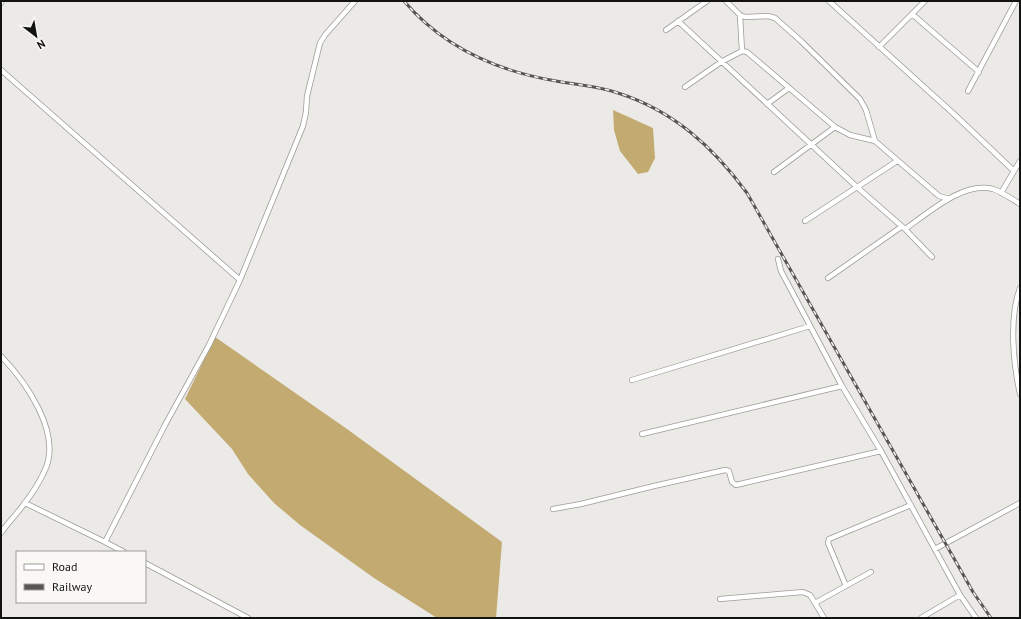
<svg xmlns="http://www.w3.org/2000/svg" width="1021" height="619" font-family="'PT Sans',sans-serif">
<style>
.forest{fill:#c2aa70}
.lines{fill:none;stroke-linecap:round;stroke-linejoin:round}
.street-casing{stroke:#9c9b98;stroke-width:6}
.street{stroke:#fff;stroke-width:4.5}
.rail-casing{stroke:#575654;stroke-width:3}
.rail{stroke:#f9f8f4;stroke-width:1.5;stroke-dasharray:4.5;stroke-linecap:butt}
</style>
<rect width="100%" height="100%" fill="#eceae7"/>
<path class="forest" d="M613,110L653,128L655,158L648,172L638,174L620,151L614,130Z
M215,337L347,429L502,542L496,618H437L374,578L300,525L274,503L248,474L232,449L185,399Z"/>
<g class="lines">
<defs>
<path id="street" d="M726,1L740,15L745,17L768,16L775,18L801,41L860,99L866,110L875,141
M829,1L955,115L1014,171L1001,193
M1,3L2,1
M912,14L979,72
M740,15L742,51
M678,21L858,188L905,229L932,257
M666,30L707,1
M879,47L925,1
M1,70L240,280
M685,87L721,62L742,51L747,52L835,127L850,135L875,141L939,196L949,199
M968,91L1016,1
M767,104L789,88
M1014,171L1020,161
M774,172L835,127
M805,221L897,161
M905,229C927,214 963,181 993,189C1002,192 1012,199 1020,204
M778,259L781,271L842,386L881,451L960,595L976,618
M828,278L901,227
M1020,288C1009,317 1013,363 1020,394
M1,356C26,382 62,433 45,470C40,481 32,494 24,504C17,514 8,522 1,533
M632,380L810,326
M642,434L842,386
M25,503L105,542L165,425L209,345L240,280L303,126L306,112L307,96L320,43L325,35L355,1
M553,509L581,504L654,486L725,470L729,471L732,482L736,485L881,451
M105,542L124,552
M935,549L1020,503
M145,563L248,618
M846,586L828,543L829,539L911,505
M720,599L803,592L810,595L815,603
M824,618L815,603L871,572
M921,618L960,595"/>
</defs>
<use href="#street" class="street-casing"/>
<use href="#street" class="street"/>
<defs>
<path id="rail" d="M404,1C443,47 497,71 556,81C577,85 598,86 618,93C674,111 713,147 747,193L973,592L991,618"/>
</defs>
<use href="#rail" class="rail-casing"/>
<use href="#rail" class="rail"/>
</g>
<rect width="1021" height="619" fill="none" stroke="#131312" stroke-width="4"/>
<rect x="16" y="551" width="130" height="52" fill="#f9f8f4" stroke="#9d9c9a"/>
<rect x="24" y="564" width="20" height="6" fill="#ffffff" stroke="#9d9c9a"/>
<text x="52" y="571" font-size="12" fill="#131312">Road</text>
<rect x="24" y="584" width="20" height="6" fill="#575654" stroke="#9d9c9a"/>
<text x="52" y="591" font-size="12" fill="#131312">Railway</text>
<g transform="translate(36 36) rotate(149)" stroke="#f9f8f4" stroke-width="3" paint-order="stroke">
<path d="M0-3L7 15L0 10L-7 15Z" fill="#131312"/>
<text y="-6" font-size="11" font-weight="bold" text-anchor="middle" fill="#131312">N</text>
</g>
</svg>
